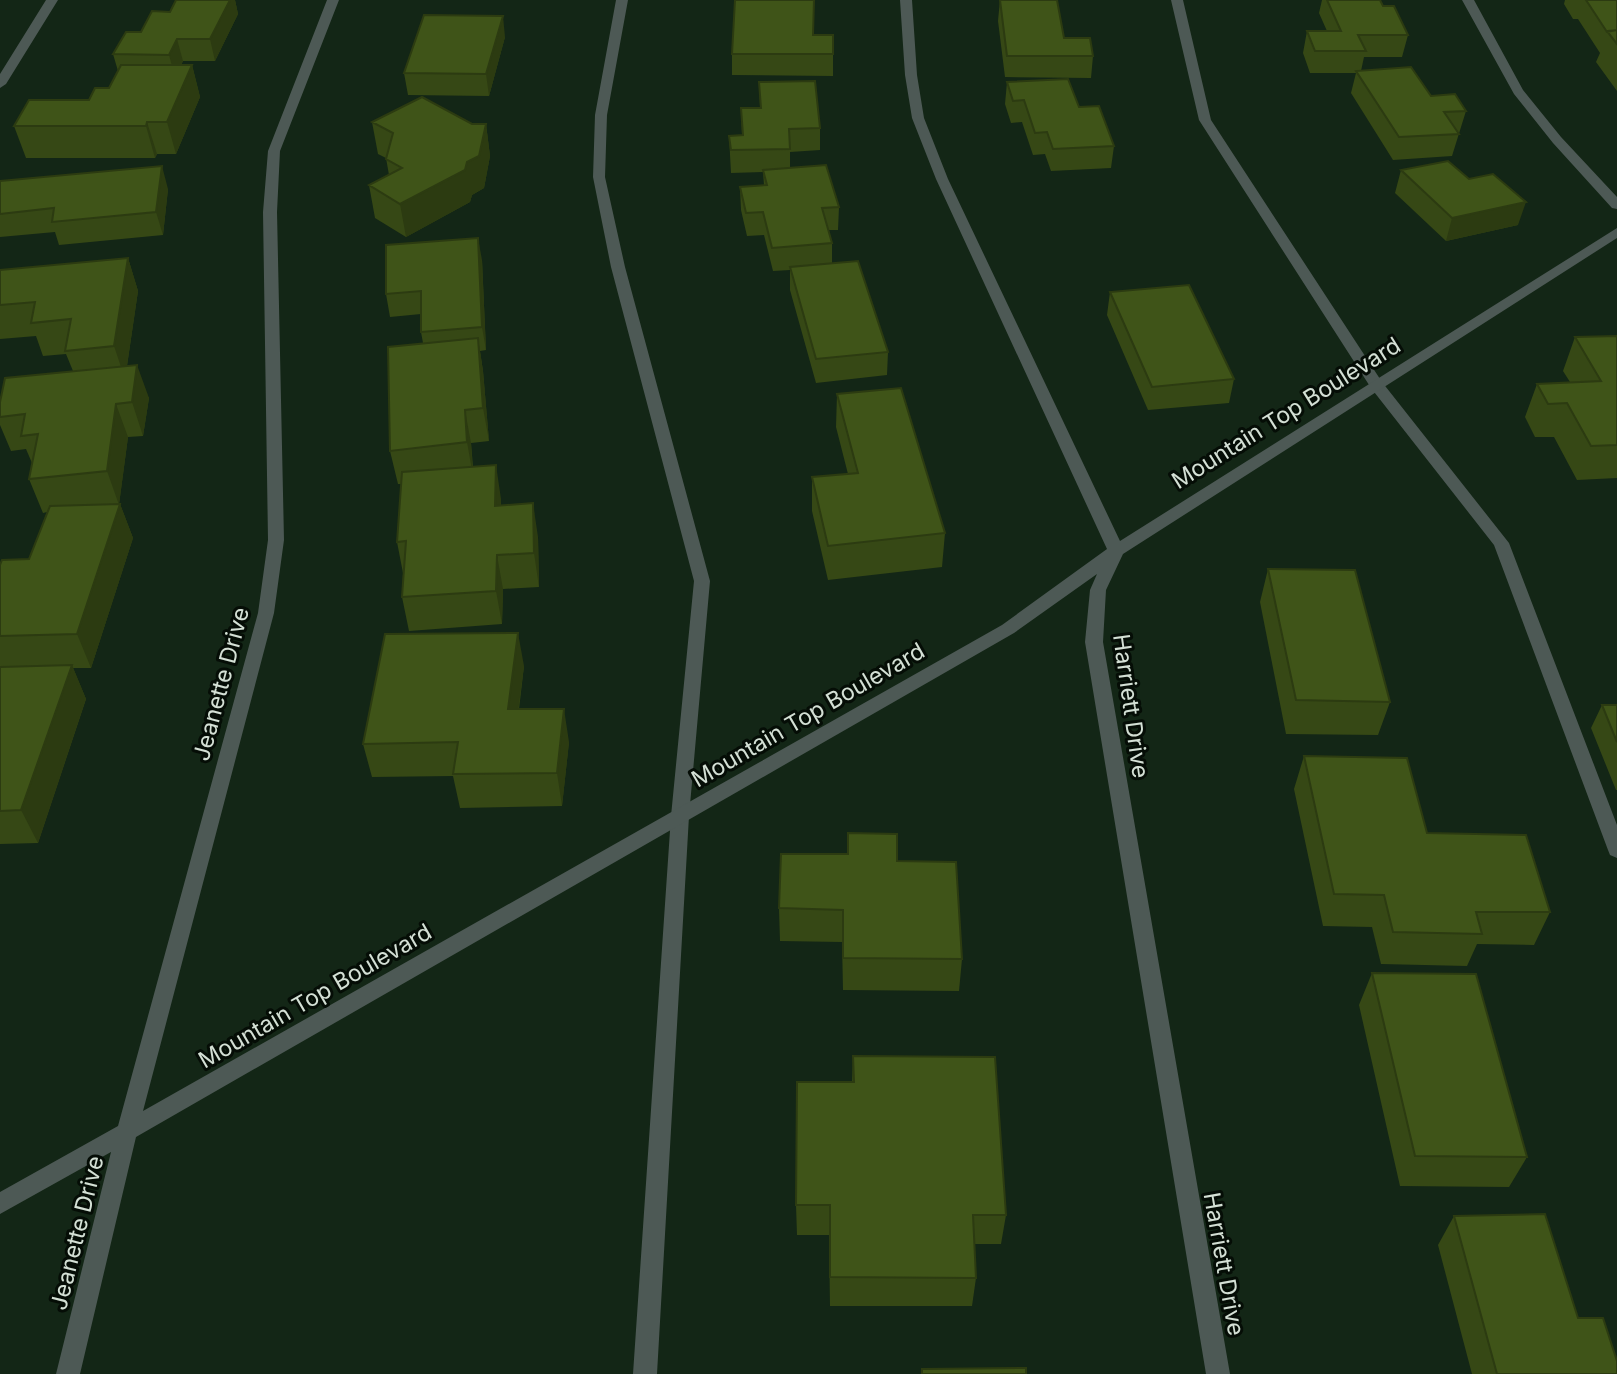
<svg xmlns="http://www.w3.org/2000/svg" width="1617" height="1374" font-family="Inter,sans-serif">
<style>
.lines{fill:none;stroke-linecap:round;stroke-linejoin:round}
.lane{fill:#4d5955;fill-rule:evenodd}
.street{fill:#4d5955;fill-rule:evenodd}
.wall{fill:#364815}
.shaded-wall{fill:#2c3b11}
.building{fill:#3f5418;stroke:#2c3b11;stroke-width:2}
.labels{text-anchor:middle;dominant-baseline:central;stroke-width:6;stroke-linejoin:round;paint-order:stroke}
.street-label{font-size:23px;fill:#d4e0d5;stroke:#050d06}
</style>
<rect width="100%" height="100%" fill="#132616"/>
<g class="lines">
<path class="lane" d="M46,0H58L6,84L0,88V74Z
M616,0H628L607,115L605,177L625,267L710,581L689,816L657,1374H633L671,816L694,581L611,267L593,177L595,115Z
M1171,0H1183L1211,120L1382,382L1509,543L1617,825V858L1610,855L1608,850L1494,545L1371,388L1199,120Z"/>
<path class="street" d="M327,0H339L280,151L277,212L284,540L274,613L143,1111L1002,625L1107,549L936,179L912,118L905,75L900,0H912L917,75L924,118L948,179L1120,541L1617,228V238L1123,554L1106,590L1103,642L1230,1374H1206L1085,642L1090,590L1097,574L1014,633L136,1137L80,1374H56L111,1152L0,1214V1192L118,1126L258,613L268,540L263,212L268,151Z
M1462,0H1474L1523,90L1561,137L1617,197V209L1612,208L1553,143L1514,94Z"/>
</g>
<path class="wall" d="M176,0H236H235L238,14L215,61H183L181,65H192L200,97L176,154H157L155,158H26L14,126L89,100L109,88L118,71L113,54L141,32L170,12Z
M1000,0H1070H1049L1064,38L1093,56L1091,78L1005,77L998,21Z
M1322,0H1380L1383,6L1408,35L1402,57H1364L1361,71L1431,96L1466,111L1452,156L1393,160L1351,93L1356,73H1310L1303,53L1307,31H1327L1319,13Z
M1565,0H1617V91L1596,62L1600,53L1578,19H1573L1564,4Z
M813,35H833V76L732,75V54Z
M505,37L489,96L408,95L404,73Z
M759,82L820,128V150L790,152V167L839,207L838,230H828L832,243V263L888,352L887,375L816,383L790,290V270L773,271L764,235L747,236L741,210L740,187L764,185L763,172L731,173L729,136L742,135L741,108H760Z
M1007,82L1079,107L1114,146L1111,168L1051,171L1045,154L1033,155L1022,122L1011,123L1005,104Z
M372,122L486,124L490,156L484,188L472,195L470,202L406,237L375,218L369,185L389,175L386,158L378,154Z
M1401,170L1518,225L1446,241L1395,193Z
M0,181L168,189L163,235L59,245L55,232L0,237Z
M128,258L138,291L127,366L149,398L143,436L128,437L119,504H120L133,538L91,668H73L86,699L38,843L0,844V565L29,559L47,512L43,513L29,479L32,463L26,449L11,451L0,425V402L73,371L66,354L43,356L36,336L0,339V270Z
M482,260L486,350L480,351L483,371L489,441L471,443L473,467L501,499V506L538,537L539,587L503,589L502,624L409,631L402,597L403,573L397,542L401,484H398L390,451L423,343L421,332V314L390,317L386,294Z
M1110,292L1234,379L1229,403L1148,410L1107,315Z
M1617,336V478L1577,480L1554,437H1535L1525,417L1537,384L1570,382L1563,371L1575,337Z
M837,394L945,533L942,567L828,580L812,511V477L848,474L836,427Z
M1268,569L1390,702L1378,735L1286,734L1260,602Z
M524,666L519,709L569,742L562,806L460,808L453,776L372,777L363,744Z
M1602,705H1617V790H1616L1591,728Z
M1304,756L1427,833L1550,912L1534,945L1477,944L1467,966L1381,964L1372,927L1323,926L1294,789Z
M897,861L962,959L959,991L843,990L842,942L780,941L779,908Z
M1372,973L1527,1157L1509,1187L1400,1186L1359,1005Z
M853,1056L1006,1215L1001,1244H974L976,1278L972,1306H830L829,1235H797L796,1205L852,1082Z
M1454,1216L1578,1318L1617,1374H1472L1438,1245Z"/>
<path class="shaded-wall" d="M230,0H235L238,14L215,61L210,39Z
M503,16L505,37L489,96L486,74Z
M177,39L183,61L175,77L169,55Z
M192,65L200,97L176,154L167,122Z
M147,122L157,154L155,158L146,126Z
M486,124L490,156L484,188L472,195L470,202L406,237L400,204L467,162Z
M162,166L168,189L163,235L156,212Z
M1526,202L1518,225L1446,241L1452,218Z
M478,238L482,260L486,350L482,327Z
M128,258L138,291L125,379L114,346Z
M478,338L483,371L489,441L483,408Z
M137,365L149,398L143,436L132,402Z
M116,404L128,437L119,505L107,471Z
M465,410L471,443L473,476L467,442Z
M496,465L501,499L500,540L495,506Z
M533,503L538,537L539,587L534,553Z
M120,504L133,538L91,668L77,634Z
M497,555L503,589L502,624L496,591Z
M518,633L524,666L514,743L508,709Z
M72,665L86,699L38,843L21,810Z
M564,709L569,742L562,806L557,773Z"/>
<path class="building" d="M176,0H230L210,39H177L169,55L113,54L126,32H141L152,11L170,12Z
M735,0H814L813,35H833V54H732Z
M1000,0H1057L1064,38H1090L1093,56H1007Z
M1327,0H1380L1383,6H1394L1408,35H1358L1366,51H1315L1307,31H1341Z
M1586,0H1617V30L1607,32Z
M424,15L503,16L486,74L404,73Z
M1617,30V44L1607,31Z
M121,65H192L167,122H147L146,126H14L29,100H89L95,88H109Z
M1411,67L1431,96L1455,94L1466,111L1444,112L1459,134L1399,137L1356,71Z
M1068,79L1079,107L1099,106L1114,146L1053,149L1047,132L1035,133L1024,100L1013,101L1007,82Z
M815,81L820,128L789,129L790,149L731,150L729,136L743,135L741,108H761L759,82Z
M422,97L472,124H486L479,156L467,162L465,170L400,204L369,185L402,168L386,159L393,133L372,122Z
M1448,161L1469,179L1493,174L1526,202L1452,218L1401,170Z
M826,165L839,207L822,208L832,243L772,248L763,212L746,213L740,187L767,185L763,170Z
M162,166L156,212L52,222L54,208L0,214V181Z
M478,238L482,327L421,332V291L386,294V245Z
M128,258L114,346L65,351L71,319L31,323L35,302L0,305V270Z
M858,261L888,352L816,359L790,267Z
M1189,285L1234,379L1152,387L1110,292Z
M1617,336V445L1591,446L1567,403L1548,404L1537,384L1601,381L1575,337Z
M478,338L483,408L465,410L467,442L390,451L388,347Z
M137,365L132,402L116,404L107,471L29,479L38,434L21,436L25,414L0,417V402L5,378Z
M901,388L945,533L828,546L812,477L858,473L837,394Z
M496,465L495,506L533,503L534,553L497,555L496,591L402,597L406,541L397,542L402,472Z
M120,504L77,634L0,636V565L2,560L29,559L50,506Z
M1268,569L1355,570L1390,702L1296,700Z
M518,633L508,709H564L557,773L453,774L458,742L363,744L385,634Z
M72,665L21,810L0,811V667Z
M1602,705H1617V742Z
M1304,756L1407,758L1427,833L1526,835L1550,912H1476L1482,934L1393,932L1384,895L1334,894Z
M848,833L897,834V861L956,862L962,959L843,958V910L779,908L781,854H848Z
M1372,973L1476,974L1527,1157L1415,1156Z
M853,1056L995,1057L1006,1215H973L976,1278L830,1277V1205H796L797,1082H854Z
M1545,1214L1578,1318H1603L1617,1361V1374H1497L1454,1216Z
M1026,1368V1374H922V1369Z"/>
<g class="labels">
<g class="street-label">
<text transform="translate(1286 413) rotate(-32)">Mountain Top Boulevard</text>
<text transform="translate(221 684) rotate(-75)">Jeanette Drive</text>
<text transform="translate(1131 706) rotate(82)">Harriett Drive</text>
<text transform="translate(808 715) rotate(-30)">Mountain Top Boulevard</text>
<text transform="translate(315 996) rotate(-30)">Mountain Top Boulevard</text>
<text transform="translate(77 1233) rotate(-76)">Jeanette Drive</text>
<text transform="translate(1224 1264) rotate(80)">Harriett Drive</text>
</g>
</g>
</svg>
